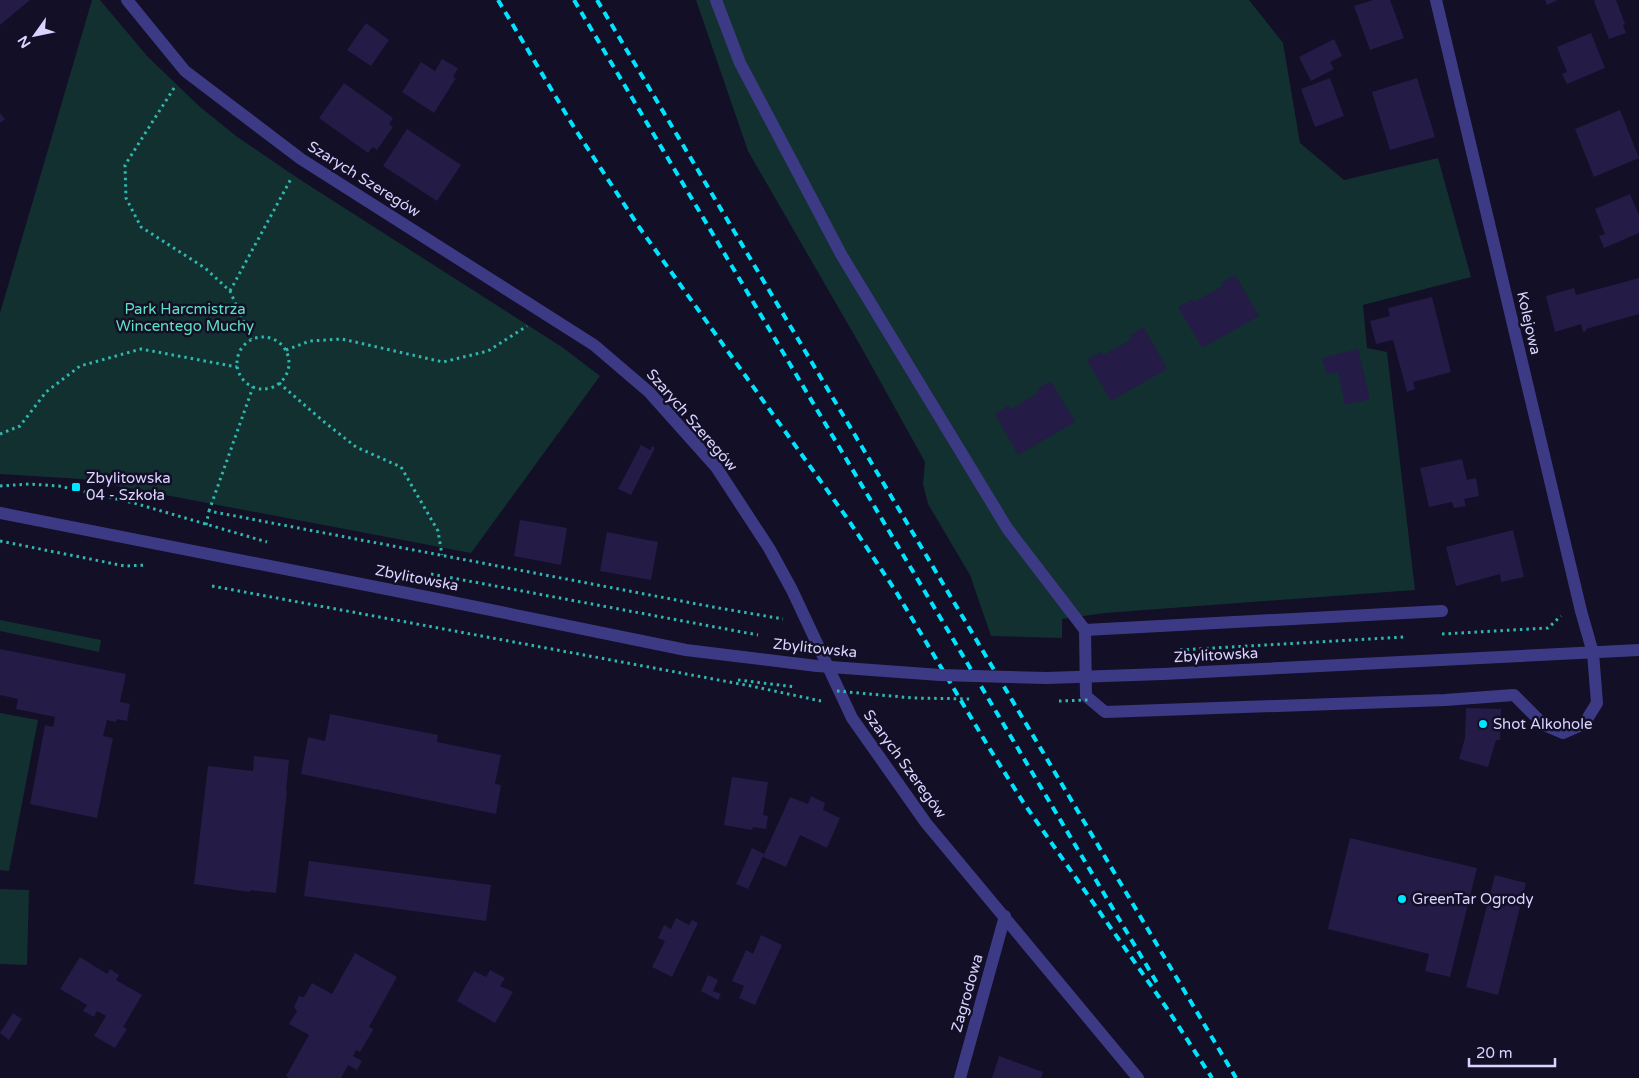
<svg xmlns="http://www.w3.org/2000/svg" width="1639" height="1078" font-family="'Varela Round',sans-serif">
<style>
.green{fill:#12302f}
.building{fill:#241b47}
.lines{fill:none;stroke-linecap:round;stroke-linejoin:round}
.path{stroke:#2fb8b0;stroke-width:3;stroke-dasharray:2.5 4;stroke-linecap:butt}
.minor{stroke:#3d3a85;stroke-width:12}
.rail{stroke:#00e5ff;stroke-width:4;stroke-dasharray:8 6;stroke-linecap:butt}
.path-bridge{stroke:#2fb8b0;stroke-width:3;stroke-dasharray:2.5 4;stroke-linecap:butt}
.minor-bridge{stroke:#3d3a85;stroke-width:12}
.poi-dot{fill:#00e5ff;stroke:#130f26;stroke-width:2}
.labels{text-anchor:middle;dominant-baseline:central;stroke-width:5;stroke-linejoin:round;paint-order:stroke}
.street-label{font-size:15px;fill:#d9d4ff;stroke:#130f26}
.park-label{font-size:15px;fill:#5fe0c0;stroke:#130f26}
.poi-label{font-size:15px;fill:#d9d4ff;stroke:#130f26;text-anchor:start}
</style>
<rect width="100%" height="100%" fill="#130f26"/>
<path class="green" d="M92,0H100L148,57L199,106L236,136L299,179L562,347L600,376L471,553L81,479L0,474V313Z
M696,0H1249L1283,43L1300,143L1344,180L1438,158L1471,277L1363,305L1367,348L1387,352L1415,590L1105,613L1062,619V638L991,636L970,575L928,504L923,484L925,462L860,345L748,151Z
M0,620L101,640L99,652L0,631Z
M0,713L38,720L9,871L0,870Z
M0,889L29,890L27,965L0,964Z"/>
<path class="building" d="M0,0H30L0,25Z
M1373,0H1390L1404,38L1370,50L1354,6Z
M1545,0H1558L1547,5Z
M1595,0H1616L1625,24L1623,25L1626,33L1609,39L1594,1Z
M366,23L389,40L371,66L347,50Z
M1591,33L1605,68L1567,84L1562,74L1567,72L1557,47Z
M1334,39L1342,56L1330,62L1334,69L1311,81L1299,57Z
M442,59L458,68L453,77L456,78L434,113L402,92L421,62L435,71Z
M1330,78L1344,116L1315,127L1301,89Z
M1417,78L1435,137L1390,150L1372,92Z
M344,83L393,118L389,124L393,127L377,150L373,147L368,153L319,118Z
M1620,110L1639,158L1594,177L1575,129Z
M0,113L5,119L0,123Z
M407,129L461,165L437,201L383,166Z
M1630,194L1639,215V233L1604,248L1599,236L1605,234L1595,209Z
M1235,275L1259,316L1202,348L1178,307L1192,299L1194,302L1223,286L1221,283Z
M1639,278V314L1586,329V331L1583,332L1581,324L1555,332L1546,296L1574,288L1576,295Z
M1432,297L1451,372L1413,382L1415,389L1407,392L1393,340L1376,344L1370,321L1390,316L1388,308Z
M1144,327L1167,369L1111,401L1087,360L1101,352L1103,355L1132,339L1130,336Z
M1358,349L1370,399L1345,405L1338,372L1327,374L1322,358Z
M1051,381L1075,422L1018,455L995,414L1009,405L1011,409L1025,401L1039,392L1037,389Z
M641,445L650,450L652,446L655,448L631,495L618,489Z
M1462,459L1467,480L1476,478L1479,496L1464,499L1466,506L1454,508L1452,502L1429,507L1420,468Z
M520,520L567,528L561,565L514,556Z
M1513,530L1524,577L1501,582L1500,574L1456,586L1446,547Z
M607,532L658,542L651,580L600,571Z
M0,649L126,674L120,702L130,704L127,721L117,719L116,722L107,720L103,736L113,738L97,818L30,804L45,725L53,727L55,717L16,709L18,699L0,695Z
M1466,708L1501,709L1500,740H1496L1488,767L1459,759L1465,738Z
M330,714L438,735L437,742L501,755L495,784L501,785L496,814L301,774L308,737L325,741Z
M254,756L289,760L286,791H287L276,893L250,890V892L194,884L208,766L253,771Z
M732,777L768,782L763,815L768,816L766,829L753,827L752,830L724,825Z
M811,796L825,803L823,810L840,818L827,848L800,835L786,867L763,857L790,797L808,804Z
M1350,838L1477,868L1450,977L1425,971L1429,954L1328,929Z
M752,848L764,854L748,889L736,884Z
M309,861L491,885L486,921L304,896Z
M1495,875L1526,883L1498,995L1466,987Z
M676,918L689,925L692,920L698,923L672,977L652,967L665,941L658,938L664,925L671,929Z
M761,935L782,945L755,1005L739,998L744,986L732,981L746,950L753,954Z
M355,953L397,977L369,1027L373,1029V1030L360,1052L356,1050L353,1056L362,1061L357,1070L348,1065L341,1078H289L286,1076L309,1035L289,1024L297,1011L294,1007L299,996L304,997L312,983L332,994Z
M80,957L107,974L110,969L119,975L116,980L142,995L123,1027L127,1029L115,1048L94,1036L106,1016L97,1011L94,1017L83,1011L87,1005L60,989Z
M490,970L505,978L500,986L513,992L495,1023L457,1001L474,971L486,977Z
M708,975L718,980L713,991L721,994L718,1000L701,991Z
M13,1013L22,1019L9,1040L0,1033Z
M999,1056L1043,1072L1041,1078H992Z"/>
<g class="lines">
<path class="path" d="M174,88L125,165L126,198L141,227L205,268L230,291L251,339
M230,291L292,177
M237 363a26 26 0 1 1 52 0a26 26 0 1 1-52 0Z
M286,350L310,341L342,339L443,362L488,351L527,326
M279,383L323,421L356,447L401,467L438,531L442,555
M0,434L20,426L46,392L80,366L141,349L237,367
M0,486L29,484L59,486L134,503L267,542
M209,511L253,387
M206,525L209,511L713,607L783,619
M0,541L125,566L147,565
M212,586L751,686L821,701
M1442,634L1548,628L1561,616
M1180,650L1404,637"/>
<path class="minor" d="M127,0L185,71L301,159L594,345L649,392L716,467L769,548L792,590L852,718L926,823L1138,1078
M716,0L740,63L842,256L1007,528L1085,630
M1436,0L1581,611L1593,653L1597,703L1584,724L1563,733L1544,725L1514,695L1445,700L1105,712L1086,696L1085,630L1442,611
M0,513L432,598
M1163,674L1639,650
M960,1078L1005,916"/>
<path class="rail" d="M498,0L575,129L639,227L847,518L895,590L988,746L1023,802L1168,1010L1212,1078
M574,0L1157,983
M597,0L1236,1078"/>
<path class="path-bridge" d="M431,574L758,635
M738,680L796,687
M837,691L913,698L973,699
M1059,701L1088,700"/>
<path class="minor-bridge" d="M432,598L686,650L817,666L940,675L1047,678L1163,674"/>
</g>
<g class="poi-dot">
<rect x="71" y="482" width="10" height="10" rx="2.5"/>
<circle cx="1483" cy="724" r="5"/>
<circle cx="1402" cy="899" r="5"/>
</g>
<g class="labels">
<g class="street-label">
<text transform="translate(364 179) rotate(32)">Szarych Szeregów</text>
<text transform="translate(1529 323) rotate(77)">Kolejowa</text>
<text transform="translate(692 420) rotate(49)">Szarych Szeregów</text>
<text transform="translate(417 578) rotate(11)">Zbylitowska</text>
<text transform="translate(815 648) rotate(6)">Zbylitowska</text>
<text transform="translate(1216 655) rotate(-3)">Zbylitowska</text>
<text transform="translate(905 764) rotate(54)">Szarych Szeregów</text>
<text transform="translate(967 993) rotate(-74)">Zagrodowa</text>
</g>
<g class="park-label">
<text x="185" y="309">Park Harcmistrza<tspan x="185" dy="17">Wincentego Muchy</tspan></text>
</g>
<g class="poi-label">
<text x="86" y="478">Zbylitowska<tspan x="86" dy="17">04 - Szkoła</tspan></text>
<text x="1493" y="724">Shot Alkohole</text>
<text x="1412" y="899">GreenTar Ogrody</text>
</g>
</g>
<g transform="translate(35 35) rotate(237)" stroke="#130f26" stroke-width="4" paint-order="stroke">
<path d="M0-4L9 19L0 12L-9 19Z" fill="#d9d4ff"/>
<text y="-8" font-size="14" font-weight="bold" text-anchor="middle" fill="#d9d4ff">N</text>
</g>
<path d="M1469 1058v8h86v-8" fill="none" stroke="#d9d4ff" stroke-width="2.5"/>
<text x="1476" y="1058" font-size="15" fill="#d9d4ff" stroke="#130f26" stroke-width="4" paint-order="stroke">20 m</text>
</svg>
